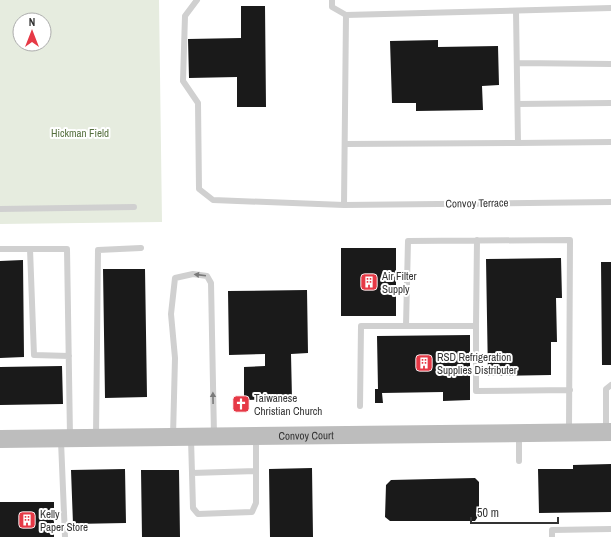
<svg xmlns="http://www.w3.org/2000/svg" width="611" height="537" font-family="'Archivo Narrow',sans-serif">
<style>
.green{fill:#e6ecdf;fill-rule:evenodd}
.building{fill:#1a1a1a}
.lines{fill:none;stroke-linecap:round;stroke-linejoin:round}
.lane{stroke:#d0d0d0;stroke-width:6}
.secondary{stroke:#bdbdbd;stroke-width:18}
.oneway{fill:#7a7a7a}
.labels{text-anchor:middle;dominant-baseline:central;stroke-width:4;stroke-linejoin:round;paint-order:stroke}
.park-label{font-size:11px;fill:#56703f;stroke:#fff}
.street-label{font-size:11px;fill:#333;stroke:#fff}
.poi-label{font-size:11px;fill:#333;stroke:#fff;text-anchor:start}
</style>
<rect width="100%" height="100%" fill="#fff"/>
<path class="green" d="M0,0H159L162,222L0,224ZM20,20H44V44H20Z"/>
<path class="building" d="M241,6H265L266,107H237V77L189,78L188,39L241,38Z
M438,40V47L498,46L499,85L482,86L483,110L416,111V103H392L390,41Z
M341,248H396V316H341Z
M561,258L562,298H556L557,342H551V375L488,376L486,259Z
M23,260L24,357L0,358V261Z
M601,262H611V365H602Z
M103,269H145L147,397L105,398Z
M307,290L308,353L291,354L292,399L244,400V367L265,366V354L229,355L228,291Z
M470,335V400L443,401V392L382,393L383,403H375V389H378L377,336Z
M62,366L63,404L0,405V367Z
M611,464V512L539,513L538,469H573V465Z
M312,468L313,537H270L269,469Z
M125,469L126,523L73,524L71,470Z
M141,470H179L180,537H142Z
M475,478L479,482V515L475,521H390L385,517L386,485L391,480Z
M0,502H54V537H0Z"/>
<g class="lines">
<path class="lane" d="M197,0L185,16L183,81L198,103L199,189L213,200L344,205L611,202
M332,0V7L346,15
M516,11L518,143L611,142
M517,63L611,64
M518,104L611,103
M345,144L518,143
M344,205L346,15L611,8
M0,209L134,207
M0,249H67L70,436
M30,249L34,355L69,356
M406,326H476L477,240
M476,326V391L570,390
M360,406L361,326H406L408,241L570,240L569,431
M606,430V389L611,385
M519,434V461
M173,436L175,358L171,314L175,278L193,274L207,276L211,283L214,435
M96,437L98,250L141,248
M191,439L193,508L198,514L252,512L256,503V438
M61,441L65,537
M192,473L256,471
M552,537V530L611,529"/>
<path class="secondary" id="s1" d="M0,439L611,432"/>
</g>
<defs><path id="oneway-solid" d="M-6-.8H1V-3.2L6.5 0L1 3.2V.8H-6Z"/></defs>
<g class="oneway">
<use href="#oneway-solid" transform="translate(200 275) rotate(-173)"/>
<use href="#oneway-solid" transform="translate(213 398) rotate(-91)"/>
</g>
<defs>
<symbol id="building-square" viewBox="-11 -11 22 22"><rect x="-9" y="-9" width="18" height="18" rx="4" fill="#e63946" stroke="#fff"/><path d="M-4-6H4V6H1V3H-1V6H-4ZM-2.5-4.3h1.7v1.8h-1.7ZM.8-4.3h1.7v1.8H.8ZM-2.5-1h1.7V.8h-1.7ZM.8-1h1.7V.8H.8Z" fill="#fff"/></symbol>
<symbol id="church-square" viewBox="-11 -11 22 22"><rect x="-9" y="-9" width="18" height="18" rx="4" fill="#e63946" stroke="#fff"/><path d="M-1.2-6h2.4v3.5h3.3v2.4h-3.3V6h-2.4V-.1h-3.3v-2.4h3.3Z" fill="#fff"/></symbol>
</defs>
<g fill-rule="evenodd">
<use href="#building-square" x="359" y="272" width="20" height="20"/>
<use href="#building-square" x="414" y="353" width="20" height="20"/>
<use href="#church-square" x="231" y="394" width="20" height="20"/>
<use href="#building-square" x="17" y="510" width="20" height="20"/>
</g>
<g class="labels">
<g class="park-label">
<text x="80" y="133">Hickman Field</text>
</g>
<g class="street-label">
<text transform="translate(477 203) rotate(-1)">Convoy Terrace</text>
<text stroke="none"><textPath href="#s1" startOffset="306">Convoy Court</textPath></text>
</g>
<g class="poi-label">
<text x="382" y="276">Air Filter<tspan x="382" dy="13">Supply</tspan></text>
<text x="437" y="357">RSD Refrigeration<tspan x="437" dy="13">Supplies Distributer</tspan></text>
<text x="254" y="398">Taiwanese<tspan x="254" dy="13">Christian Church</tspan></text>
<text x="40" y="514">Kelly<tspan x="40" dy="13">Paper Store</tspan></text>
</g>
</g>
<g transform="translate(32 32)"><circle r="19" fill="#ffffff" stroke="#adadad"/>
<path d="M0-3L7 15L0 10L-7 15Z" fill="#e63946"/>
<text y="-6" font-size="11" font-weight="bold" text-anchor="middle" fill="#333333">N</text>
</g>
<path d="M471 517v6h87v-6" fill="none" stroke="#333333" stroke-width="2"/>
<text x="477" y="517" font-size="12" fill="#333333" stroke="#ffffff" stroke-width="3" paint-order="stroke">50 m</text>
</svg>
